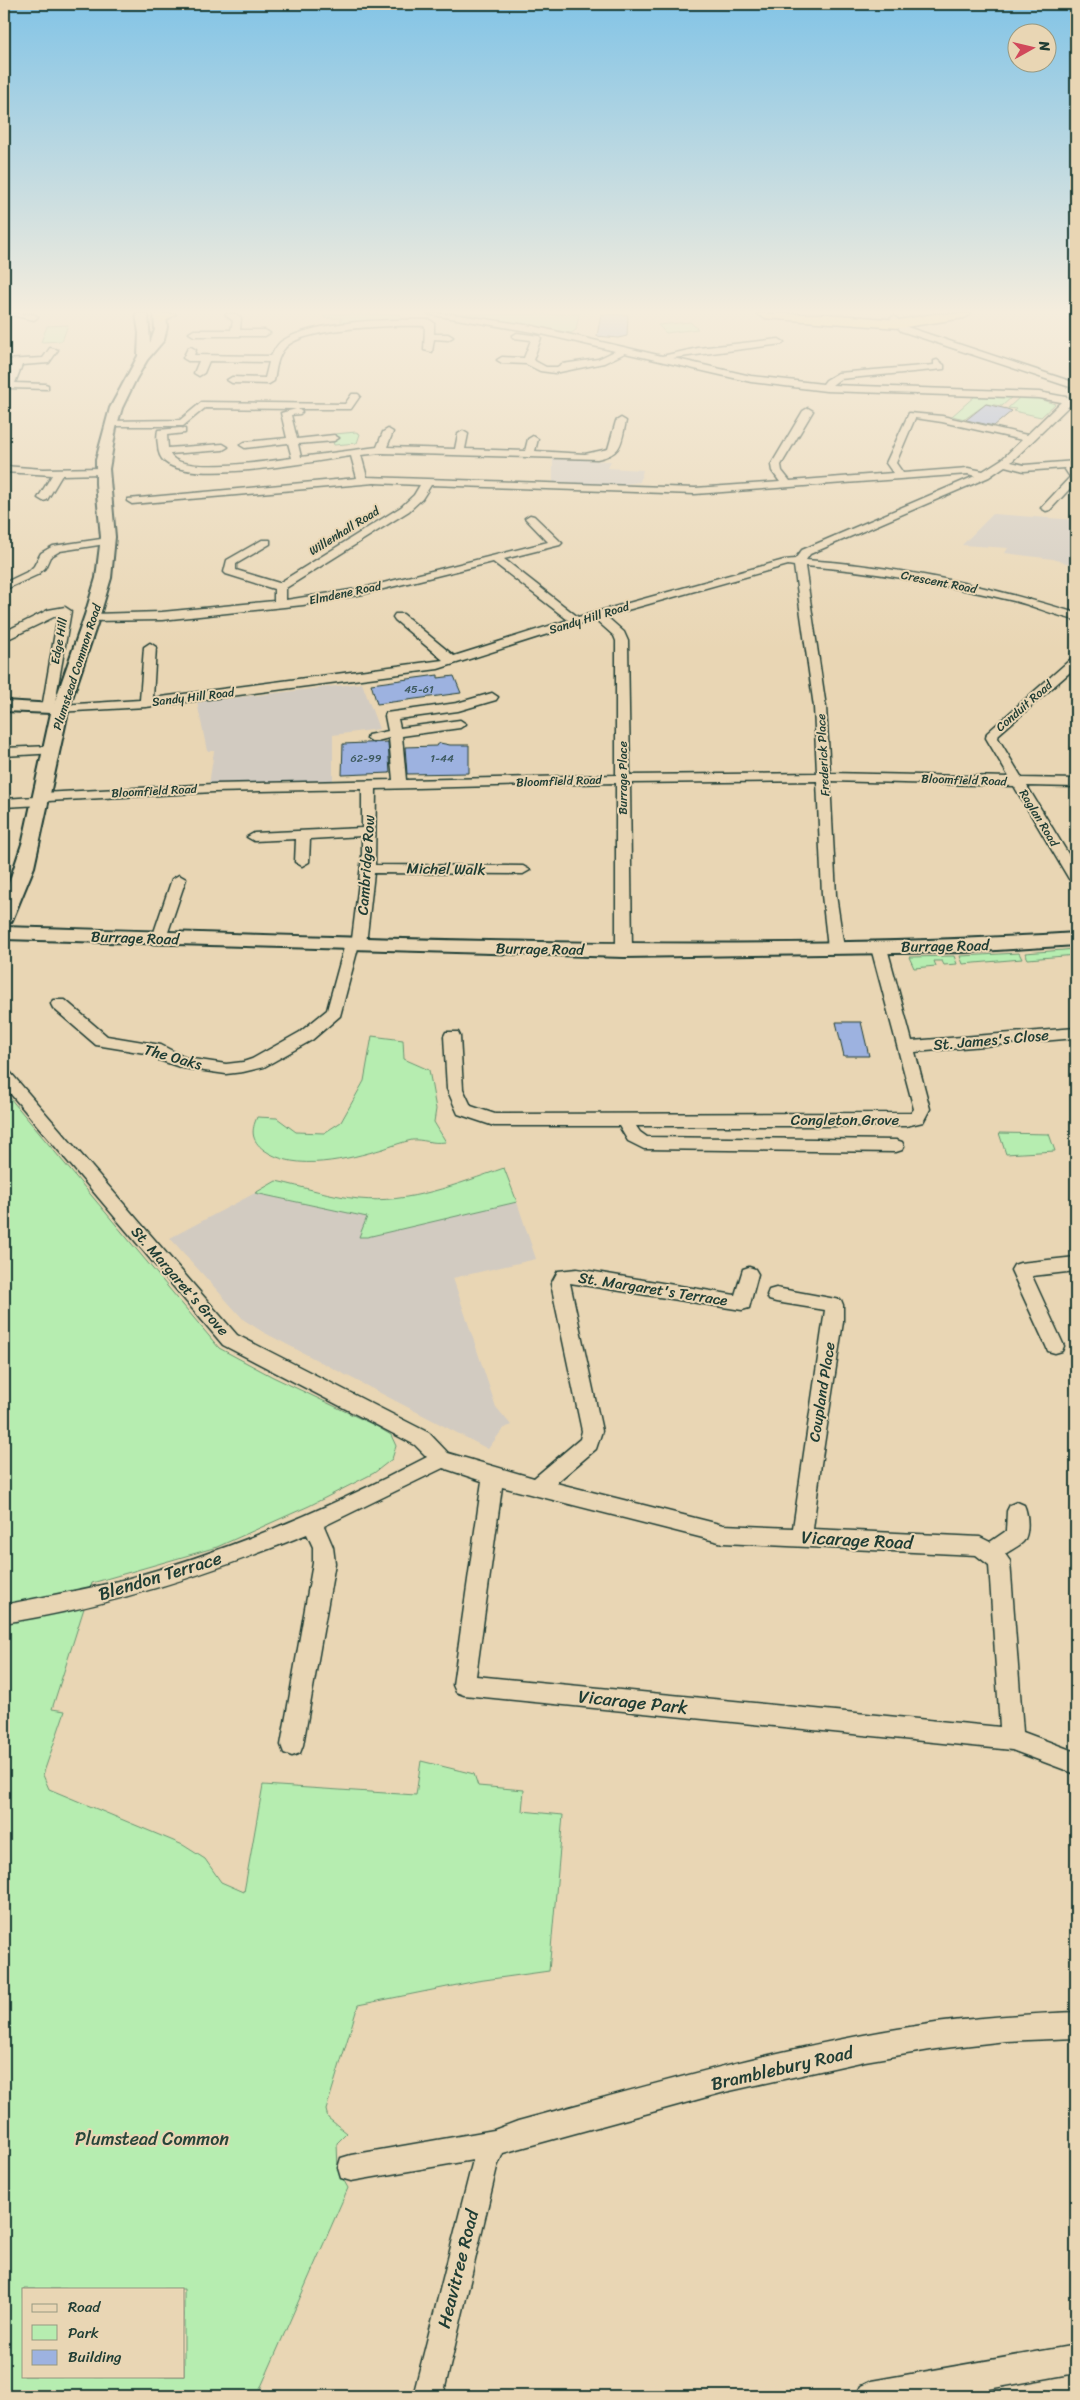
<svg xmlns="http://www.w3.org/2000/svg" width="1080" height="2400" font-family="Sriracha,sans-serif">
<style>
.built{fill:#d2cbc1}
.green{fill:#b6edb0;stroke:#6a9572;fill-rule:evenodd}
.building{fill:#9db2e0;stroke:#1f3d34}
.lines{fill:none;stroke-linecap:round;stroke-linejoin:round}
.minor-casing{stroke:#1f3d34;stroke-width:3}
.tertiary-casing{stroke:#1f3d34;stroke-width:4}
.trunk-casing{stroke:#1f3d34;stroke-width:3}
.minor{fill:#e9d6b4;fill-rule:evenodd}
.tertiary{fill:#e9d6b4;fill-rule:evenodd}
.trunk{fill:#fbe180;fill-rule:evenodd}
.labels{text-anchor:middle;dominant-baseline:central;stroke-width:4;stroke-linejoin:round;paint-order:stroke}
.far-number-label{font-size:11px;fill:#3e5a5f}
.far-street-label{font-size:12px;fill:#1f3d34;stroke:#e9d6b4}
.street-label{font-size:15px;fill:#1f3d34;stroke:#e9d6b4}
.near-street-label{font-size:18px;fill:#1f3d34;stroke:#e9d6b4}
.near-park-label{font-size:18px;fill:#27463a;stroke:#e9d6b4}
</style>
<rect width="100%" height="100%" fill="#e9d6b4"/>
<filter id="ink" filterUnits="userSpaceOnUse"><feTurbulence type="fractalNoise" baseFrequency=".02" numOctaves="2"/><feDisplacementMap in="SourceGraphic" scale="10" xChannelSelector="R" yChannelSelector="G"/><feConvolveMatrix kernelMatrix="1 2 1 2 8 2 1 2 1" color-interpolation-filters="sRGB"/></filter>
<g filter="url(#ink)">
<path class="built" d="M553,459L611,461L608,468L643,470L640,482L617,485L553,482Z
M993,514L1076,520V566L1053,559L1005,553L1008,548L962,545Z
M362,683L379,729L333,735V782L209,785L214,751H207L197,702Z
M255,1193L367,1217L360,1237L517,1202L536,1259L453,1278L496,1407L511,1425L503,1429L488,1449L263,1332L244,1320L170,1238Z"/>
<path class="green" d="M324,314H398L401,315L400,319L347,323L341,322V318H324Z
M461,314H579L576,330L571,333Z
M690,322L698,329L666,333L658,325Z
M68,325L62,341L41,342L47,326Z
M975,396L1012,397L1002,406L986,404L965,419L952,416Z
M1020,397L1036,398L1055,404L1041,417L1014,411L1016,409L1008,408Z
M356,432L360,434L357,443L334,445L333,442L337,439L335,434Z
M1076,949V955L1028,959L1025,953Z
M1019,953L1022,959L963,964L960,956Z
M954,956L957,964L944,965L942,961H934L936,966L914,968L909,957Z
M372,1036L403,1040L404,1059L429,1070L436,1109L434,1122L446,1142C431,1144 423,1139 412,1140C402,1142 392,1146 383,1149C348,1159 296,1173 264,1150C251,1140 251,1131 257,1117L277,1118L296,1132L324,1133L341,1122L364,1081Z
M4,1091L219,1348L273,1377L376,1426L391,1435L396,1446L392,1459L374,1473L309,1506L217,1547L92,1583L52,1709L65,1711L43,1775L49,1789L183,1845L205,1859L221,1882L244,1892L263,1785L416,1795L421,1761L474,1774L478,1786L524,1790L522,1811L563,1815L549,1971L477,1981L358,2005L326,2110L328,2118L347,2133L337,2143L338,2170L348,2188L257,2396H4ZM24,2289H184V2376H24Z
M999,1133L1049,1134L1055,1151L1006,1154Z
M504,1168L517,1202L367,1237H359L367,1217L255,1193L276,1181C303,1187 331,1196 359,1199C408,1204 458,1184 504,1168Z"/>
<path class="building" d="M601,314L628,315L627,336L618,338L597,336Z
M986,404L1007,409L1012,411L994,426L966,420Z
M438,675V678L454,676L461,693L377,704L371,684Z
M388,742L390,773L342,775L343,744Z
M440,743L450,745H469V773L407,774L405,747L436,746Z
M836,1022H861L869,1056H844Z"/>
<g class="lines">
<defs>
<path id="minor" d="M7,314H34L38,317L34,320Z
M225,314H236L241,318L240,330H265L270,333L265,336H194L189,333L194,330H231L233,321Z
M427,314H452L533,326L662,356L698,348L779,339L784,342L782,344L673,358L751,376L823,384L826,380L838,373L934,365V361L937,360L944,365V369L840,379L832,385L1039,392L1076,399V405L1071,404L1011,462L1024,465L1076,461V467H1074L1076,482L1050,510L1046,511L1041,508L1070,477L1064,468L1024,471L1005,466L989,477L810,554L806,560C897,566 989,586 1076,613V620C1055,616 1035,606 1014,601C946,585 875,571 805,566L826,707L830,773L1009,777L986,738L987,733L1072,658L1076,657V667L999,734L998,738L1022,778L1076,779V787L1027,786L1076,867V883L1069,879L1014,786L830,781L836,895L844,948L836,953L828,948L822,895L817,781L630,783L632,951L624,956L616,951V783L376,789L375,865L523,866L530,870L523,874L374,873L366,944L364,947L358,948L340,1016L312,1040L264,1067L243,1072L226,1074L183,1068L159,1060L151,1054L96,1045L53,1008L51,1004L53,1000H65L107,1036L161,1045L186,1058L226,1064L243,1062L252,1059L300,1032L327,1010L345,944L352,939L362,857V836L310,839L309,862L302,866L295,862L296,839L254,841L247,837L254,833L362,828V789L214,792L48,801L41,805L4,807V799L35,797L42,793L214,784L393,780L389,738L373,742L367,738L368,735L388,731L385,716L386,713L457,703L492,693L498,697L496,700L458,711L398,719L400,728L460,720L466,724L460,728L402,736L406,780L616,775V641L614,636L595,619L438,669L146,707L57,712L55,709L61,705L140,700L144,647L150,643L156,647L153,698L443,660L395,620L393,617L395,614H403L454,656L568,620L493,562L363,594L303,605L162,620L89,621L87,618L89,615L93,614L162,612L274,601V589L226,574L224,572L227,560L262,540H270V544L236,564V570L279,583L401,507L414,495L420,485L374,483L132,504L127,501L128,499L357,478L351,456C315,461 192,485 165,462C160,458 158,451 158,445C157,440 157,434 158,430L181,428L185,429V433L167,435L168,448L223,444L228,447L223,450L170,454C179,475 271,461 292,458L288,443L245,448L240,445L245,442L287,438L281,413L296,409L205,408L183,426H111L108,425V421L180,420L202,402L345,404L352,394H358L360,396L351,409H298L302,412L300,414L291,415L297,439L334,435L339,438L334,441L298,444L301,457L377,447L383,432L388,429L393,432L387,447L455,449L458,434L463,431L468,434L465,449L525,451L528,439L533,436L538,439L535,451L585,454L608,449L616,421L621,418L626,421C621,444 622,454 597,459L381,453L361,455L367,477L695,488L780,482L772,471L771,465L803,411L808,408L813,411L781,465L782,471L790,481L893,473L886,463L909,413L942,416L1027,435L1061,402L1039,398L826,391L751,382L625,353L604,363L555,373L540,371L526,364L502,363L497,360L502,357L524,358L531,340L514,338L512,336L517,333L539,336L541,338L533,360L546,367H557L562,364L598,359L615,351L533,332ZM915,418L942,422L1022,440L1002,459L983,471L968,468L903,473L896,463ZM968,474L975,476L802,550L795,559L784,560L578,617L504,559L560,545L562,543L534,516L530,515L525,518L548,542L363,588L286,600V588L409,511L422,499L431,485L695,494ZM788,565L794,566L814,707L817,773L630,775L628,641L624,632L606,616Z
M894,316L907,327L1076,383V389L901,331L890,319Z
M430,320L434,323V334H448L453,337L448,340L434,339L432,352L424,350L425,326C397,325 303,327 285,348C277,357 276,370 274,381L269,384L232,383L227,380L232,377L265,378L269,362L209,361L204,373L199,376L194,373L199,361H188L183,358L188,348L191,347L196,350L194,355L271,356C274,351 277,344 282,341C315,320 391,319 430,320Z
M50,348L58,350L49,363L22,365L15,383L45,384L48,385V389L9,388L5,383L12,365L4,366V360L43,358Z
M4,466L43,469L102,468L107,471L102,474L62,475L47,500L43,501L38,498L52,475L4,472Z
M108,538L112,539V543L60,551L50,557L45,568L37,575L4,590V583L29,571L34,566L41,553L53,546Z
M65,607L71,611L54,708L48,712L42,708L58,615L4,641V632L48,610Z
M51,746L58,750L56,753L4,756V748Z
M179,875L186,879L166,938L164,941H154L152,938L172,879Z
M879,943L887,948L912,1041L1076,1028V1038L915,1052L930,1109L923,1122L906,1126H636L640,1132L647,1137L896,1140L902,1142L904,1146L902,1150L896,1152L644,1149L628,1141L619,1126H494L458,1114L447,1089L444,1036L446,1032H458L460,1036L463,1089L471,1106L495,1114L911,1113L914,1109L871,948Z
M4,1071L10,1072L237,1335L429,1433L448,1453L534,1478L580,1439L582,1431L551,1284L558,1271L577,1269L735,1295L743,1269L749,1267L755,1269L758,1274L749,1308L742,1310L570,1283L602,1431L596,1449L556,1483L723,1525L793,1528L825,1310L776,1302L769,1300L767,1295L769,1290L776,1288L841,1300L843,1305V1322L821,1464L813,1529L980,1537L990,1542L1006,1531L1007,1511L1010,1505L1017,1502L1024,1505C1028,1513 1030,1534 1023,1542C1019,1546 1011,1550 1005,1554L1010,1561L1023,1732L1076,1752V1774L1012,1750L464,1695L456,1692L453,1685L482,1481L443,1468L324,1526L333,1547L335,1563L303,1745L300,1753L292,1756L284,1753L281,1745L313,1563V1547L307,1534C209,1574 108,1607 4,1623V1605C45,1596 86,1590 126,1579C231,1550 330,1508 427,1457L415,1445L223,1345L4,1086ZM502,1487L723,1543L976,1555L989,1565L1000,1727L476,1676Z
M1076,1257V1271L1032,1276L1064,1346L1062,1351L1055,1353L1048,1351L1046,1346L1011,1270L1014,1265L1020,1263Z
M1076,2012V2038L1006,2041L936,2049L865,2061L725,2092L503,2153L497,2167L443,2396H413L473,2160L351,2181L341,2178L338,2168L341,2158L351,2155L494,2130L518,2121C656,2084 794,2043 936,2023C982,2017 1029,2014 1076,2012Z
M1076,2345V2373L950,2396H856L861,2386L871,2381Z"/>
<path id="tertiary" d="M136,314H148L150,343L155,330L154,314H166L167,327L164,340L147,360L136,379L122,408L116,428L109,469L115,537L111,578L100,615L69,707L34,867L13,918L11,922L4,924V898L23,841L51,713L4,711V701L54,704L85,615L96,578L101,537L96,484V460L110,408L138,356L139,333Z
M4,927C361,937 719,955 1076,933V945L965,952L624,957L4,939Z"/>
<path id="trunk" d="M159,314H176L162,323L155,319Z
M757,314H826L899,320L934,314H971L964,318L899,328L764,318Z"/>
</defs>
<use href="#minor" class="minor-casing"/>
<use href="#tertiary" class="tertiary-casing"/>
<use href="#trunk" class="trunk-casing"/>
<use href="#minor" class="minor"/>
<use href="#tertiary" class="tertiary"/>
<use href="#trunk" class="trunk"/>
</g>
</g>
<linearGradient id="sky" x2="0" y2="1"><stop stop-color="#83c4e6"/><stop offset="0.48" stop-color="#f5eddd"/><stop offset="1" stop-color="#f5eddd" stop-opacity="0"/></linearGradient>
<rect width="1080" height="650" fill="url(#sky)"/>
<g class="labels">
<g class="far-number-label">
<text x="419" y="689">45-61</text>
<text x="366" y="758">62-99</text>
<text x="442" y="758">1-44</text>
</g>
<g class="far-street-label">
<text transform="translate(344 531) rotate(-32)">Willenhall Road</text>
<text transform="translate(939 582) rotate(11)">Crescent Road</text>
<text transform="translate(345 593) rotate(-12)">Elmdene Road</text>
<text transform="translate(589 618) rotate(-17)">Sandy Hill Road</text>
<text transform="translate(59 641) rotate(-80)">Edge Hill</text>
<text transform="translate(77 667) rotate(-72)">Plumstead Common Road</text>
<text transform="translate(193 697) rotate(-7)">Sandy Hill Road</text>
<text transform="translate(1024 706) rotate(-41)">Conduit Road</text>
<text transform="translate(823 755) rotate(-93)">Frederick Place</text>
<text transform="translate(623 778) rotate(-90)">Burrage Place</text>
<text transform="translate(964 780) rotate(2)">Bloomfield Road</text>
<text transform="translate(559 781) rotate(-2)">Bloomfield Road</text>
<text transform="translate(154 791) rotate(-3)">Bloomfield Road</text>
<text transform="translate(1039 818) rotate(59)">Raglan Road</text>
</g>
<g class="street-label">
<text transform="translate(366 865) rotate(-86)">Cambridge Row</text>
<text transform="translate(446 869) rotate(1)">Michel Walk</text>
<text transform="translate(135 938) rotate(2)">Burrage Road</text>
<text transform="translate(945 946) rotate(-1)">Burrage Road</text>
<text transform="translate(540 949) rotate(1)">Burrage Road</text>
<text transform="translate(991 1040) rotate(-5)">St. James's Close</text>
<text transform="translate(173 1057) rotate(16)">The Oaks</text>
<text x="845" y="1120">Congleton Grove</text>
<text transform="translate(180 1281) rotate(49)">St. Margaret's Grove</text>
<text transform="translate(653 1289) rotate(9)">St. Margaret's Terrace</text>
<text transform="translate(822 1392) rotate(-81)">Coupland Place</text>
</g>
<g class="near-street-label">
<text transform="translate(857 1540) rotate(3)">Vicarage Road</text>
<text transform="translate(160 1576) rotate(-17)">Blendon Terrace</text>
<text transform="translate(633 1702) rotate(6)">Vicarage Park</text>
<text transform="translate(782 2068) rotate(-13)">Bramblebury Road</text>
<text transform="translate(458 2269) rotate(-76)">Heavitree Road</text>
</g>
<g class="near-park-label">
<text x="152" y="2139">Plumstead Common</text>
</g>
</g>
<rect width="1080" height="2400" fill="none" stroke="#e9d6b4" stroke-width="20"/>
<rect x="10" y="10" width="1060" height="2380" fill="none" stroke="#1f3d34" stroke-width="2" filter="url(#ink)"/>
<rect x="22" y="2288" width="162" height="90" fill="#e9d6b4" stroke="#989981"/>
<rect x="32" y="2304" width="25" height="8" fill="#e9d6b4" stroke="#989981"/>
<text x="68" y="2312" font-size="15" fill="#1f3d34">Road</text>
<rect x="32" y="2325" width="25" height="15" fill="#b6edb0" stroke="#989981"/>
<text x="68" y="2338" font-size="15" fill="#1f3d34">Park</text>
<rect x="32" y="2350" width="25" height="15" fill="#9db2e0" stroke="#989981"/>
<text x="68" y="2362" font-size="15" fill="#1f3d34">Building</text>
<g transform="translate(1032 48) rotate(82)"><circle r="24" fill="#e9d6b4" stroke="#989981"/>
<path d="M0-4L9 19L0 12L-9 19Z" fill="#d1495b"/>
<text y="-8" font-size="14" font-weight="bold" text-anchor="middle" fill="#1f3d34">N</text>
</g>
</svg>
